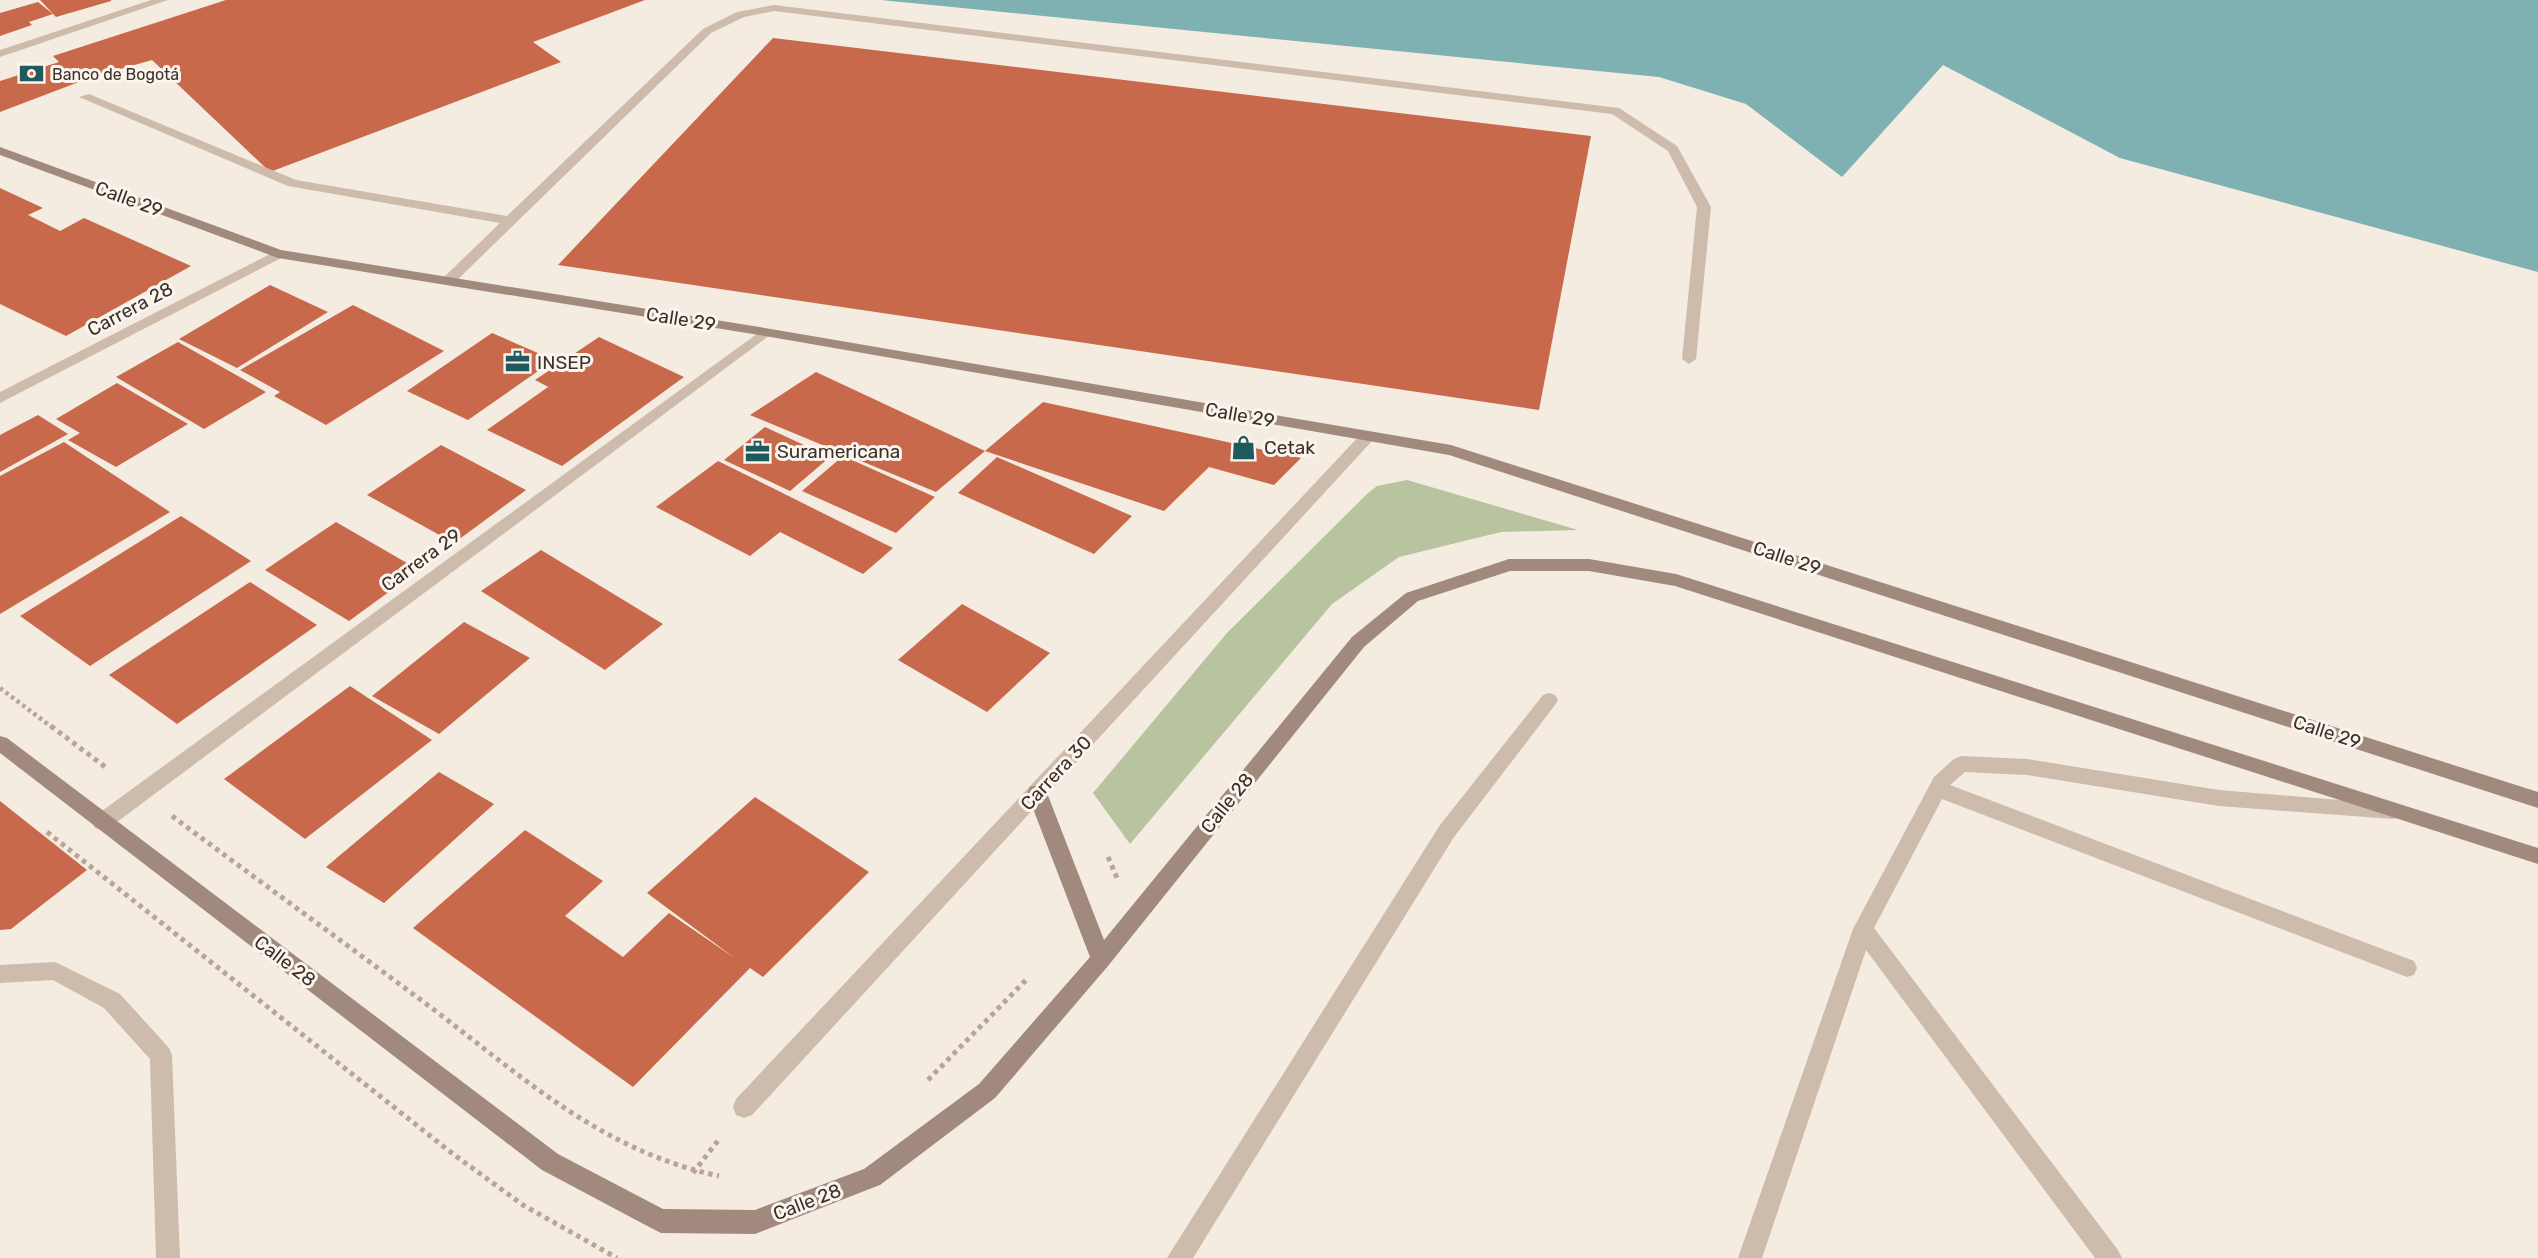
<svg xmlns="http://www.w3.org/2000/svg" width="2538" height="1258" font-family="Rubik,sans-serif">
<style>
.green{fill:#b8c4a0}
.water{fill:#7fb0b2}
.building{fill:#c8694b}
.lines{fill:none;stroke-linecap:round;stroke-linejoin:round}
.path-far1{stroke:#b9a596;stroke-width:4.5;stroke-dasharray:3.5 3.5;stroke-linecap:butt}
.path{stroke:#b9a596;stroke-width:5;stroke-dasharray:4.5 4.5;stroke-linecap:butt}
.service{fill:#cdbbac;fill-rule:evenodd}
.minor{fill:#cdbbac;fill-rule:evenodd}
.secondary{fill:#a18a7d;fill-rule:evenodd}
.labels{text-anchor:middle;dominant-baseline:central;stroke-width:6;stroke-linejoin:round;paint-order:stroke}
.far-poi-label{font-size:16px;fill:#3b302b;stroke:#fbf5ee;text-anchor:start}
.street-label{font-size:19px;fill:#3b302b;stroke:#fbf5ee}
.poi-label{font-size:19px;fill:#3b302b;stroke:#fbf5ee;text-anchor:start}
</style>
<rect width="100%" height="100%" fill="#f4ebe1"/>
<path class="green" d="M1407,480L1578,530L1501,532L1399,557L1332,604L1130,844L1093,793L1227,633L1367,494L1377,486Z"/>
<path class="water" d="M881,0H2538V272L2120,158L1943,65L1842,177L1746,104L1659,77Z"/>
<path class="building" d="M40,0H111V1L56,17Z
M226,0H645L533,42L561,62L270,172L152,60L92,77L0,112V81L59,62L53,56Z
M38,2L53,14L29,22L32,25L0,36V13Z
M773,38L1591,136L1539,410L558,265Z
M0,188L43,208L28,215L60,231L84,218L191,266L66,336L0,304Z
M270,285L328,312L237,368L179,339Z
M353,305L444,351L326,425L274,396L280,392L240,370Z
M492,333L554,360L468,420L407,391Z
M599,337L684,377L562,466L487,430L548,387L556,391L535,380Z
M178,342L266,392L204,429L116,377Z
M816,372L985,451L936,492L750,415Z
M117,383L188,424L116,467L68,440L80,433L56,419Z
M1043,402L1301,458L1274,485L1209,467L1164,511L985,451Z
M38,415L68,434L0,472V435Z
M765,427L830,457L790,491L724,460Z
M64,442L170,512L0,614V476Z
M441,445L526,490L454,543L367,495Z
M843,456L935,497L896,533L802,491Z
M997,457L1132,516L1094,554L958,493Z
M718,461L893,548L863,574L780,532L750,556L656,507Z
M181,516L251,561L90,666L20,616Z
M336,522L419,570L349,621L265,570Z
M541,550L663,624L605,670L481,591Z
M250,582L317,625L177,724L109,675Z
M962,604L1050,653L987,712L898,660Z
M464,622L530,658L439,734L372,696Z
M350,686L432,740L305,839L224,779Z
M439,772L494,804L384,903L326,867Z
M755,797L869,872L763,977L750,968L633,1087L413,928L525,830L603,881L565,916L623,957L669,913L736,959L647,893Z
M0,801L87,870L11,929L0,930Z"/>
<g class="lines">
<path class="path-far1" d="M0,688L53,728"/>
<path class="path" d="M51,726L108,769
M172,816C259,881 346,944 433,1009C525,1079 602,1151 719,1176
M47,832L453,1154L523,1205L617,1258
M1108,857L1117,878
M928,1080L1027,979
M693,1173L720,1138"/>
<path class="service" d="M774,5L1619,108L1677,146L1711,207L1696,359L1689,364L1682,359L1697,207L1668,151L1612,114L774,11L744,17L711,33L453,284H443V278L500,223L288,186L79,97L89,94L296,180L507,216L703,29L737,12Z
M1549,693L1555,695L1558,700L1555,705L1454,837L1193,1258H1167L1440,825L1543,695Z
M1961,756L2027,759L2219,790L2400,805L2403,811L2400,817L2393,819L2219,806L2027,775L1965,772L1950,785L2414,961L2417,968L2414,975L2407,977L1942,799L1874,928L2118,1250L2122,1258H2095L1866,950L1762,1258H1738L1853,929L1934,777L1954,759Z"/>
<path class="minor" d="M151,0H168L0,57V50Z
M278,250L285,254L283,257L0,403V392Z
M765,328L772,332L770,335L109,828L102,830L95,828L92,822L95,816Z
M1367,432L1372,433L1375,437L1372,441L752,1115L744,1118L736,1115L733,1107L736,1099L1362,433Z
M55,962L120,994L169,1048L172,1055L180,1258H156L150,1059L104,1008L53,980L0,983V965Z"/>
<path class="secondary" d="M0,147L281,250L765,328L1451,445L2538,792V808L1449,455L765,336L278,258L0,155Z
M1509,559H1589L1676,574L2538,848V864L1675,586L1589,571H1510L1418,601L1364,647L1108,966L995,1098L880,1185L872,1188L755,1234L661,1233L653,1229L542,1170L0,753V736L7,738L558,1154L663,1209L755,1210L864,1169L979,1084L1090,957L1027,793L1030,787L1037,785L1044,787L1047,793L1104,940L1352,637L1406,593Z"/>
</g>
<defs>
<symbol id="bank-bare" viewBox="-9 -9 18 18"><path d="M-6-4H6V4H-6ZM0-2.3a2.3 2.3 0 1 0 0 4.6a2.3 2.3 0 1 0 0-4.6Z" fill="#1f5a5e" stroke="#fbf5ee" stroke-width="2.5" paint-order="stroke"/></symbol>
<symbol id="office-bare" viewBox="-9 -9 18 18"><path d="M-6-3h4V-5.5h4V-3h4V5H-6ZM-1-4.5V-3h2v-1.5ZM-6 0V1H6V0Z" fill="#1f5a5e" stroke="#fbf5ee" stroke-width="2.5" paint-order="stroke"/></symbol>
<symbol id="shop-bare" viewBox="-9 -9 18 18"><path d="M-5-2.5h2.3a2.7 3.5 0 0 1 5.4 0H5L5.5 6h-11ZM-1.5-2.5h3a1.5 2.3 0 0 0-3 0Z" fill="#1f5a5e" stroke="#fbf5ee" stroke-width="2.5" paint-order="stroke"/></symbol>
</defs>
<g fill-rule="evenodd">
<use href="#bank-bare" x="14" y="56" width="35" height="35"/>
<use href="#office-bare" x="500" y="344" width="35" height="35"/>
<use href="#shop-bare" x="1226" y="430" width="35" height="35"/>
<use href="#office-bare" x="740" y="434" width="35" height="35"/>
</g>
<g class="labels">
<g class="far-poi-label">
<text x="52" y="74">Banco de Bogotá</text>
</g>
<g class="street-label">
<text transform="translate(129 199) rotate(20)">Calle 29</text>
<text transform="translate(130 309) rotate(-28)">Carrera 28</text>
<text transform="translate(681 319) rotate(9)">Calle 29</text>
<text transform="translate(1240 415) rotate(10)">Calle 29</text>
<text transform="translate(1787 558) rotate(18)">Calle 29</text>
<text transform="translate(421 560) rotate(-36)">Carrera 29</text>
<text transform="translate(2327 732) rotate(18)">Calle 29</text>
<text transform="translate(1056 773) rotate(-47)">Carrera 30</text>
<text transform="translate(1227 803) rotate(-51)">Calle 28</text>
<text transform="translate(285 961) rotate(37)">Calle 28</text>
<text transform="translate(807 1202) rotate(-21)">Calle 28</text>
</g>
<g class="poi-label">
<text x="537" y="362">INSEP</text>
<text x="1264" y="447">Cetak</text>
<text x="777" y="451">Suramericana</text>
</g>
</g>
</svg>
